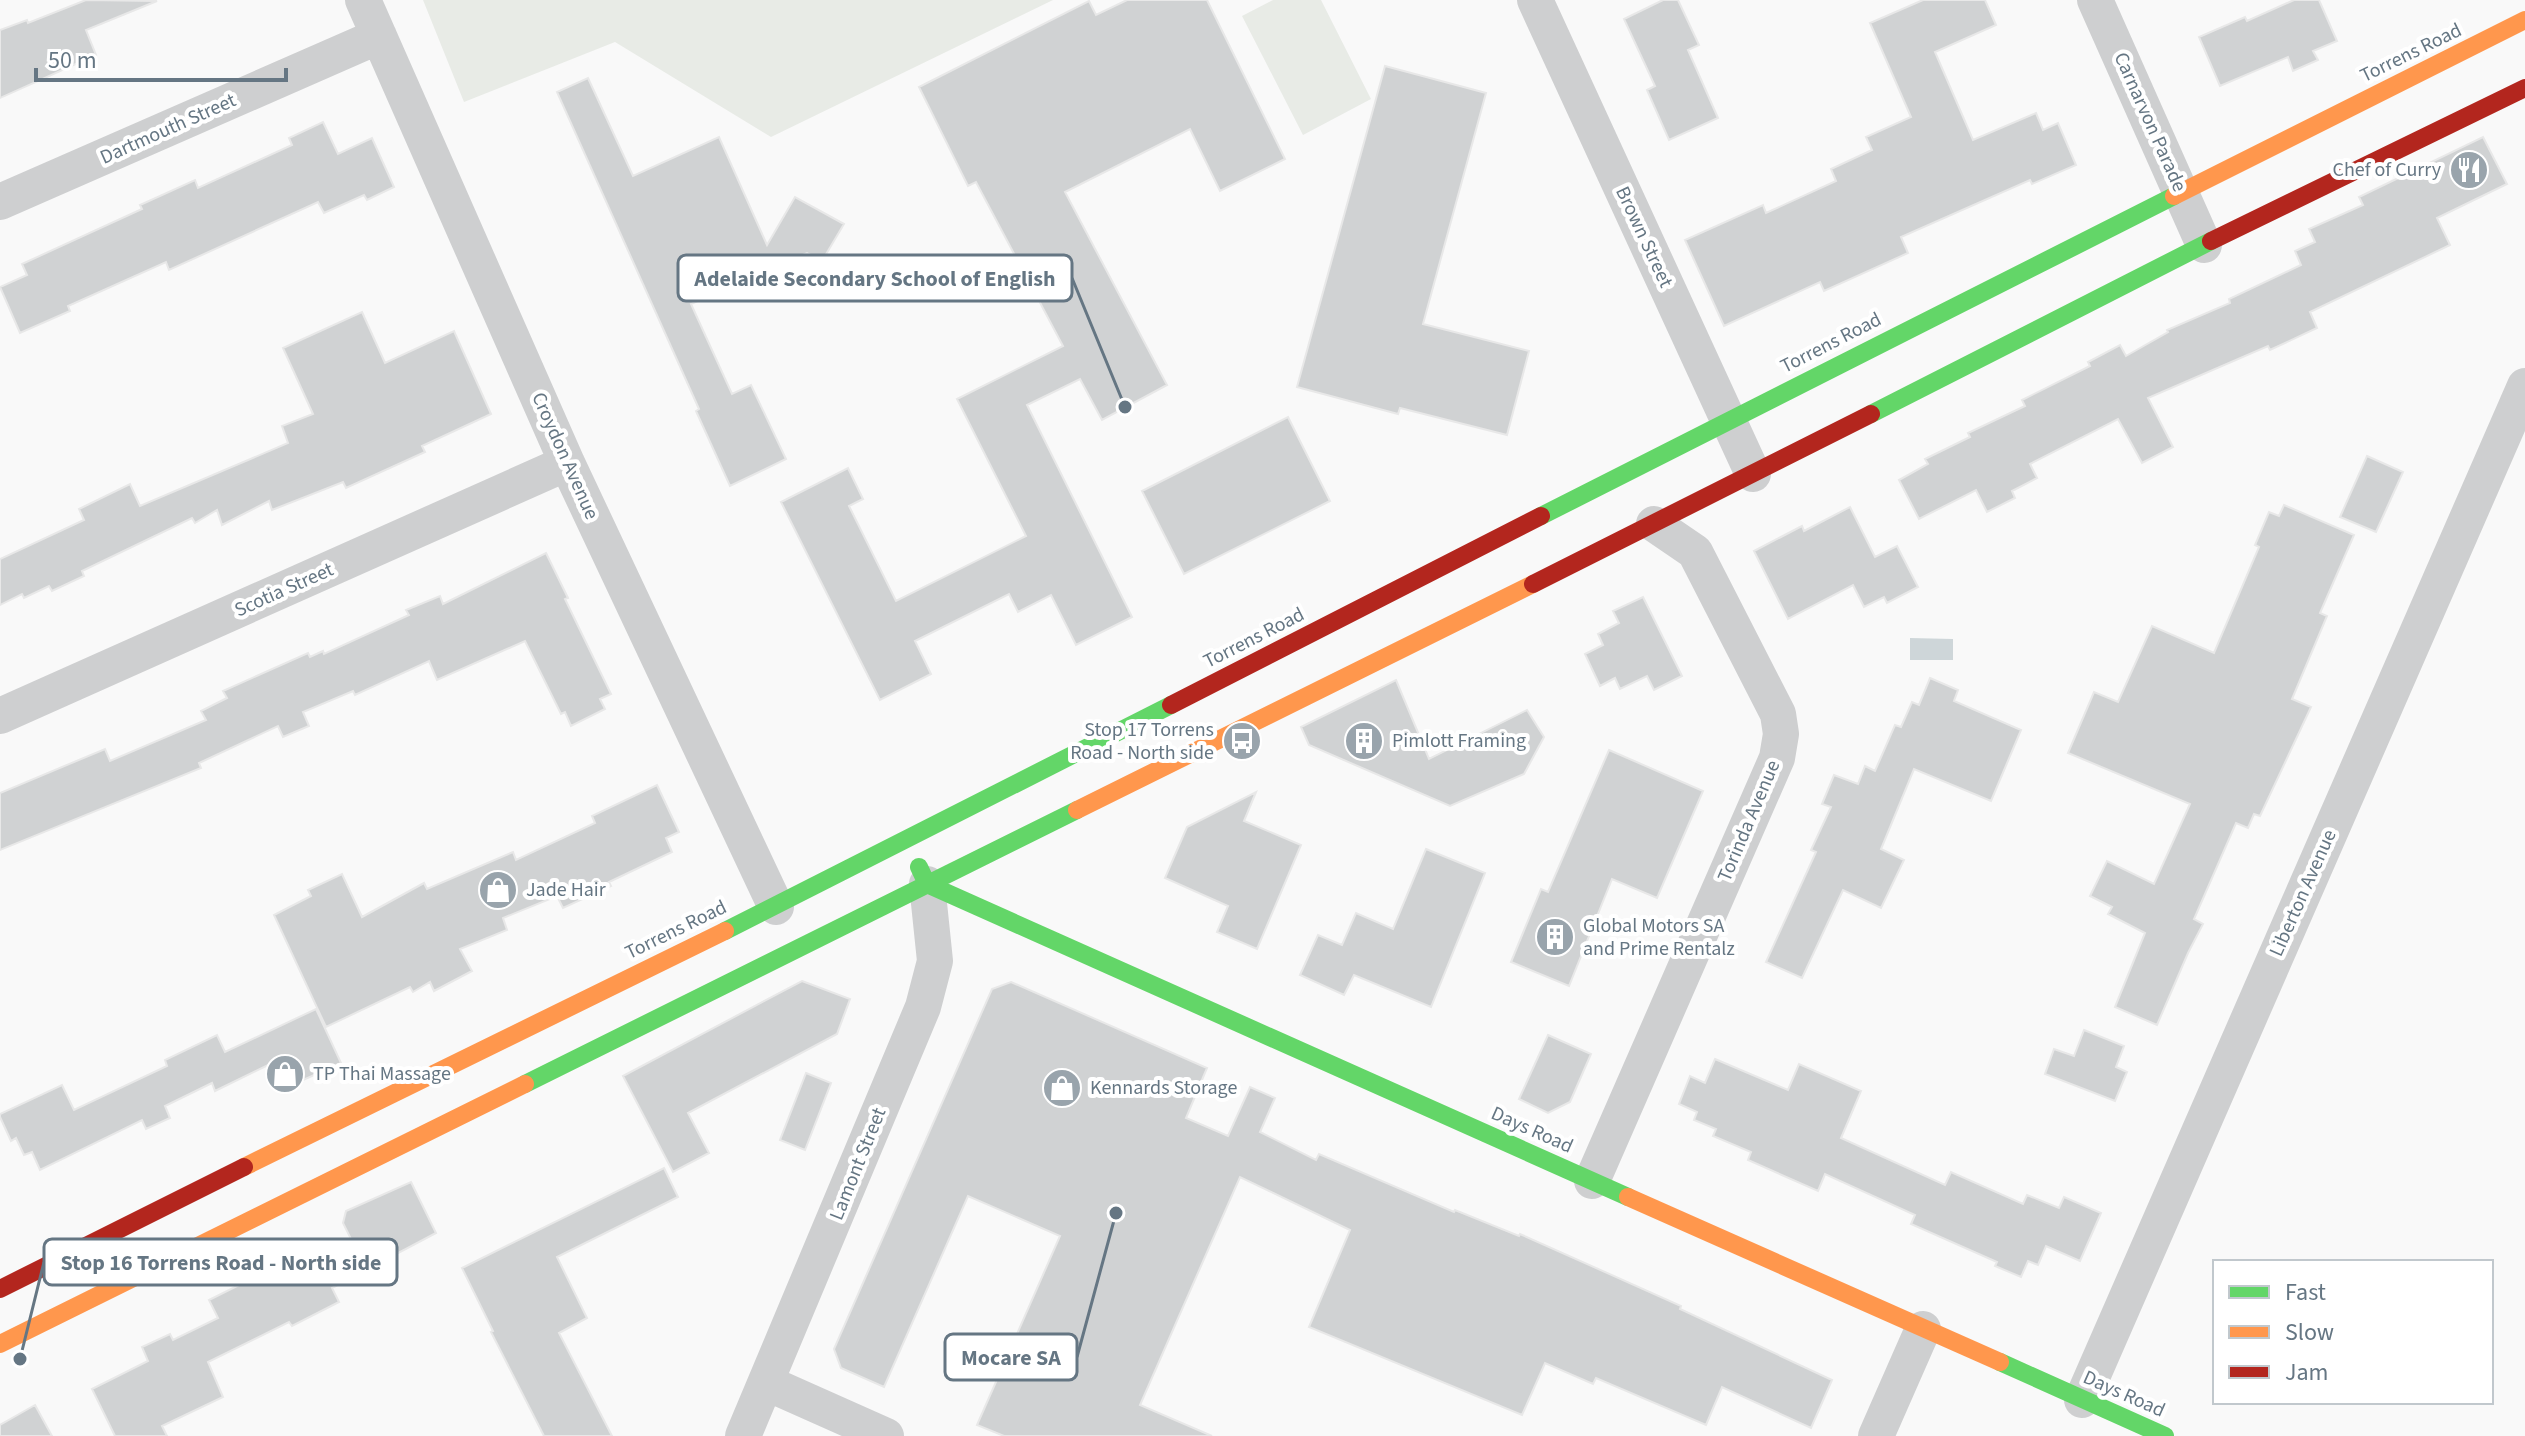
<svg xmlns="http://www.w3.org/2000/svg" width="2525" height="1436" font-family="'Source Sans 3',sans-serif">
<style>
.green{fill:#e8ebe6}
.water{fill:#ced6d9}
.building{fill:#d0d2d3;stroke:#e8e8e8;stroke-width:2}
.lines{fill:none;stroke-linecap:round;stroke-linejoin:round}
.street{stroke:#cecfd0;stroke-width:36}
.fast{stroke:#63d668;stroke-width:18}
.slow{stroke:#ff974d;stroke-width:18}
.jam{stroke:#b3261e;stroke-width:18}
.labels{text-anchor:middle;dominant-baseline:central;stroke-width:8;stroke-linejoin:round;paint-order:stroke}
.street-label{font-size:20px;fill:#657683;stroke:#fff}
.poi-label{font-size:20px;fill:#657683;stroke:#fff;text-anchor:start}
.leader{fill:none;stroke:#657683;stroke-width:3}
.callout-dot{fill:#657683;stroke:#fff;stroke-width:3}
.callout{fill:#fff;stroke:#657683;stroke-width:3}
.callout-label{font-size:22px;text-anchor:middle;font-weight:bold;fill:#657683}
</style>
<rect width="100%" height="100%" fill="#f9f9f9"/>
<path class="green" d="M423,0H1053L771,137L615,42L464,102Z
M1273,0H1321L1371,99L1303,135L1242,16Z"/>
<path class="water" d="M1910,638L1953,639V660H1910Z"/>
<path class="building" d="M86,0L157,1L86,30L96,55L0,98V30L27,20L28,23Z
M1127,0H1207L1285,159L1220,191L1190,129L1065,192L1167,385L1102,420L1080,379L1027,405L1132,617L1076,645L1051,595L1018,612L1009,594L915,641L931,674L880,700L781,502L848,468L863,499L849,506L896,601L1026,536L957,399L1063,346L976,182L968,186L919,87L1089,1L1096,15Z
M1663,0H1678L1699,45L1688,50L1718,118L1669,140L1647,90L1655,86L1624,19Z
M1923,0H1985L1996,25L1935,52L1973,140L2036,113L2043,130L2058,123L2076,165L2032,184L2030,180L1901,237L1908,253L1824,291L1820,282L1724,326L1685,240L1763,205L1766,213L1836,181L1831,169L1872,150L1866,137L1911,117L1870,23Z
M2294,0H2319L2337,41L2313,51L2318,60L2293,71L2288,57L2220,86L2199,37L2245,17L2247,21Z
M1385,66L1486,93L1423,324L1529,351L1507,435L1400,408L1398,414L1297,387Z
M588,78L633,176L719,137L767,245L795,197L844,224L822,261L807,253L691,304L732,394L751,385L786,459L730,486L696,411L699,409L557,92Z
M323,122L338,154L372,138L394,187L367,200L364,195L324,213L318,202L169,270L166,262L68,306L70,311L20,333L0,287L27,275L22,264L142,209L140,205L195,180L198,188L292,145L289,138Z
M2483,137L2507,184L2437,218L2450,245L2310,312L2317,328L2270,350L2268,346L2148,398L2173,447L2142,463L2118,419L2030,464L2037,478L2012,491L2015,498L1987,512L1976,490L1919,519L1899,480L1928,464L1925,459L1970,437L1968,433L2025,406L2022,400L2090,366L2088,362L2120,345L2126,356L2168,332L2167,330L2230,303L2229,299L2301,265L2295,251L2315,242L2309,229L2363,205L2359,197Z
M362,312L385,363L454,331L491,414L422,446L425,452L346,488L343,482L272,510L269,501L222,525L217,510L195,523L192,518L82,571L84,576L52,591L49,586L24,598L22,594L0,605V559L84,520L79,509L130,484L140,506L288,443L282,426L313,414L283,348Z
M1288,417L1330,501L1184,574L1142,491Z
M2367,456L2403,472L2376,532L2340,517Z
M2284,505L2354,535L2320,613L2327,616L2292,699L2311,707L2260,816L2254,814L2248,828L2236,823L2194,919L2203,924L2188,953L2157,1025L2115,1007L2145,933L2108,914L2112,907L2090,896L2107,861L2154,884L2190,804L2068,753L2094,692L2118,702L2152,626L2214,653L2259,547L2255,545L2269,512L2279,516Z
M1850,507L1875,557L1897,546L1918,587L1887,603L1884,597L1864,607L1853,585L1788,619L1754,551L1802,526L1804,531Z
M546,553L568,598L565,599L611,694L600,699L605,709L571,726L565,712L561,714L525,641L437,680L429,661L355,695L353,691L303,712L309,726L283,737L278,726L199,763L201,768L0,850V793L105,749L110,761L206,720L201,711L227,698L223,691L308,653L310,657L323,651L324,654L409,615L406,610L440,596L443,604Z
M1643,597L1682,676L1654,690L1647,676L1620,689L1615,678L1600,686L1585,654L1603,645L1598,634L1619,623L1613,611Z
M1930,678L1958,690L1954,701L2021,730L1991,801L1914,769L1881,849L1904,860L1881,908L1843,890L1802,978L1766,962L1816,852L1811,850L1831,807L1822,804L1834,775L1858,784L1865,766L1875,771L1895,725L1901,727L1912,702L1919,705Z
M1396,680L1429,759L1527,710L1544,737L1524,774L1450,806L1309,745L1301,727Z
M1609,750L1703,791L1657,898L1612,879L1569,986L1511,962L1541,889L1548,892Z
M657,785L679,832L666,838L672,852L609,882L611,886L563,908L557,896L503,918L507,930L460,949L472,971L434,991L430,982L413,992L410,987L326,1027L274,915L311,896L308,890L342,874L362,917L424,883L427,889L513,852L516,860L595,823L592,816Z
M1256,792L1244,821L1301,845L1257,949L1217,932L1228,906L1165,878L1187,827Z
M1426,849L1485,873L1431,1007L1354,975L1344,995L1300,975L1318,935L1342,945L1356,913L1393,929Z
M802,981L850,999L837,1034L688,1113L709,1153L673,1172L623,1076Z
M1011,982L1207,1068L1186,1118L1228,1136L1250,1087L1275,1098L1260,1132L1316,1160L1319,1154L1454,1212L1455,1210L1519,1236L1520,1234L1681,1306L1680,1309L1832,1380L1811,1428L1722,1387L1706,1425L1596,1378L1593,1384L1545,1363L1522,1415L1309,1327L1350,1230L1240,1177L1140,1405L1212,1436H1004L977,1425L1060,1236L968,1196L884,1387L841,1368L834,1349L992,989Z
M316,1009L341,1063L281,1090L270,1064L215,1091L212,1083L165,1106L170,1118L146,1129L142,1120L40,1170L32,1152L24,1155L16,1138L11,1141L0,1117V1114L62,1085L74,1110L167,1066L165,1060L217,1035L225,1052Z
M2084,1030L2124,1046L2116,1067L2127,1072L2115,1101L2045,1074L2054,1049L2074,1056Z
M1548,1035L1591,1054L1570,1102L1548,1113L1519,1099Z
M1715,1059L1788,1090L1799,1064L1861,1091L1841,1138L1945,1185L1951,1172L2023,1204L2027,1195L2059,1208L2064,1197L2101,1213L2080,1261L2046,1246L2038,1265L2028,1261L2021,1277L1995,1266L1997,1262L1911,1224L1915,1215L1825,1174L1818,1191L1748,1160L1751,1152L1713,1136L1716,1129L1694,1120L1697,1112L1679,1104L1690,1076L1705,1083Z
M806,1073L831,1083L805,1150L780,1140Z
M664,1168L678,1197L557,1257L587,1318L559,1333L612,1436H544L491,1332L493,1331L462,1268Z
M411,1182L436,1233L332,1288L339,1302L292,1326L289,1322L208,1362L223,1397L162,1426L167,1436H115L92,1389L148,1361L142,1347L170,1334L173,1340L218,1318L209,1300L251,1279L254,1283L294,1263L298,1271L353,1243L343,1223L346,1211Z
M35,1405L52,1436H0V1425Z"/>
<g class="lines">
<path class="street" d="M363,0L567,463L776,907
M1535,0L1753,474
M2095,0L2204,245
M0,202L379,36
M0,716L567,463
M1592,1181L1777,758L1781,734L1778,714L1695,552L1654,524
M767,1383L886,1436
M2082,1400L2525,386
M743,1436L923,1007L935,961L927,884
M1876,1436L1923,1329"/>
<path class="fast" d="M1871,414L2211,241
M1541,516L2174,196
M919,867L927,884L1628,1197
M725,931L1171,705
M525,1084L1077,810
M2000,1362L2165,1436"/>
<path class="slow" d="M2174,196L2525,20
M1077,810L1533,584
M244,1167L725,931
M1628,1197L2000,1362
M0,1344L525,1084"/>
<path class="jam" d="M2211,241L2525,88
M1533,584L1871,414
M1171,705L1541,516
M0,1289L244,1167"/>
</g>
<defs>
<symbol id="restaurant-disc" viewBox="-11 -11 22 22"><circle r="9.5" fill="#99a4ac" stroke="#fff"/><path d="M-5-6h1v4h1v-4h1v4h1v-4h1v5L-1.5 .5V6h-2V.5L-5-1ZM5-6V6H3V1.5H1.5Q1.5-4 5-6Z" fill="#fff"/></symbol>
<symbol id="bus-disc" viewBox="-11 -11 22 22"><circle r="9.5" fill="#99a4ac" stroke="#fff"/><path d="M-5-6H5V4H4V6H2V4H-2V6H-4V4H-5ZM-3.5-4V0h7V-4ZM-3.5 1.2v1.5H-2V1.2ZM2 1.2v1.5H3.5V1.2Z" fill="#fff"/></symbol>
<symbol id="building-disc" viewBox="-11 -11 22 22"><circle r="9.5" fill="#99a4ac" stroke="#fff"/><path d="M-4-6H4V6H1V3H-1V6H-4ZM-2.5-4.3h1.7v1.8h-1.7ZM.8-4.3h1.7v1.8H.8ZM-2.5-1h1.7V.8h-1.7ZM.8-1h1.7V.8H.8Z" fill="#fff"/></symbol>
<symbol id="shop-disc" viewBox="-11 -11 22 22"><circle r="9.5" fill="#99a4ac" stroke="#fff"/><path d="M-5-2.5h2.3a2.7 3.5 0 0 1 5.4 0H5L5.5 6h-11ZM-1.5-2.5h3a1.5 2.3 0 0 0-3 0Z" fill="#fff"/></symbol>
</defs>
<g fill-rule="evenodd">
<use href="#restaurant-disc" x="2447" y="148" width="44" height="44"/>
<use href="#bus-disc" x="1220" y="719" width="44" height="44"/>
<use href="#building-disc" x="1342" y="719" width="44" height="44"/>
<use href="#shop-disc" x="476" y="868" width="44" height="44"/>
<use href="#building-disc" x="1533" y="915" width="44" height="44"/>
<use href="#shop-disc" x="263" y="1052" width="44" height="44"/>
<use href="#shop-disc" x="1040" y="1066" width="44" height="44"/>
</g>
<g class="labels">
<g class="street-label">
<text transform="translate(2411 53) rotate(-26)">Torrens Road</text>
<text transform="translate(2150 122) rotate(66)">Carnarvon Parade</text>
<text transform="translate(168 129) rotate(-24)">Dartmouth Street</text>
<text transform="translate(1644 237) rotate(65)">Brown Street</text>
<text transform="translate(1831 343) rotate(-27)">Torrens Road</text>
<text transform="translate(565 456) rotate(66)">Croydon Avenue</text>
<text transform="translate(284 590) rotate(-24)">Scotia Street</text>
<text transform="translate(1254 638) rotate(-27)">Torrens Road</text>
<text transform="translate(1749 821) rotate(-67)">Torinda Avenue</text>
<text transform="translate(2303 893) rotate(-66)">Liberton Avenue</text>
<text transform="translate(676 930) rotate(-26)">Torrens Road</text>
<text transform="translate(1532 1130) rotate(24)">Days Road</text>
<text transform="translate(858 1164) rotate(-68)">Lamont Street</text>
<text transform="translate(2124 1394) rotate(24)">Days Road</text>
</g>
<g class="poi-label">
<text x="2441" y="170" text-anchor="end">Chef of Curry</text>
<text x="1214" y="730" text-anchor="end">Stop 17 Torrens<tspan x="1214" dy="23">Road - North side</tspan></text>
<text x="1392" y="741">Pimlott Framing</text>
<text x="526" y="890">Jade Hair</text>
<text x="1583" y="926">Global Motors SA<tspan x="1583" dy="23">and Prime Rentalz</tspan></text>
<text x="313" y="1074">TP Thai Massage</text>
<text x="1090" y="1088">Kennards Storage</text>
</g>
</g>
<path class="leader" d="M1125 407L1072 278M20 1359L44 1262M1116 1213L1077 1357"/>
<g class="callout-dot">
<circle cx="1125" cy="407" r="8"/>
<circle cx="20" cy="1359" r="8"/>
<circle cx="1116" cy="1213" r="8"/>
</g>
<g class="callout">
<rect x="678" y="255" width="394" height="46" rx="8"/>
<rect x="44" y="1239" width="353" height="46" rx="8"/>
<rect x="945" y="1334" width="132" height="46" rx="8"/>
</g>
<g class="callout-label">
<text x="875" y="286">Adelaide Secondary School of English</text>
<text x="221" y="1270">Stop 16 Torrens Road - North side</text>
<text x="1011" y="1365">Mocare SA</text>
</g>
<rect x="2213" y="1260" width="280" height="144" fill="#ffffff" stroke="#c1c8cd" stroke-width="2"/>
<rect x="2229" y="1286" width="40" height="12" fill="#63d668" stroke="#c1c8cd" stroke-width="2"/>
<text x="2285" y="1300" font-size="24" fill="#657683">Fast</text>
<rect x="2229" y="1326" width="40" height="12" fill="#ff974d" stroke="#c1c8cd" stroke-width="2"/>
<text x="2285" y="1340" font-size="24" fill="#657683">Slow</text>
<rect x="2229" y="1366" width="40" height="12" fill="#b3261e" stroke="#c1c8cd" stroke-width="2"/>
<text x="2285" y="1380" font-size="24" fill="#657683">Jam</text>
<path d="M36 68v12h250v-12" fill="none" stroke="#657683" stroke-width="4"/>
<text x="48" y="68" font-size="24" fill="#657683" stroke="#ffffff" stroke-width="6" paint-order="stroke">50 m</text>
</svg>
